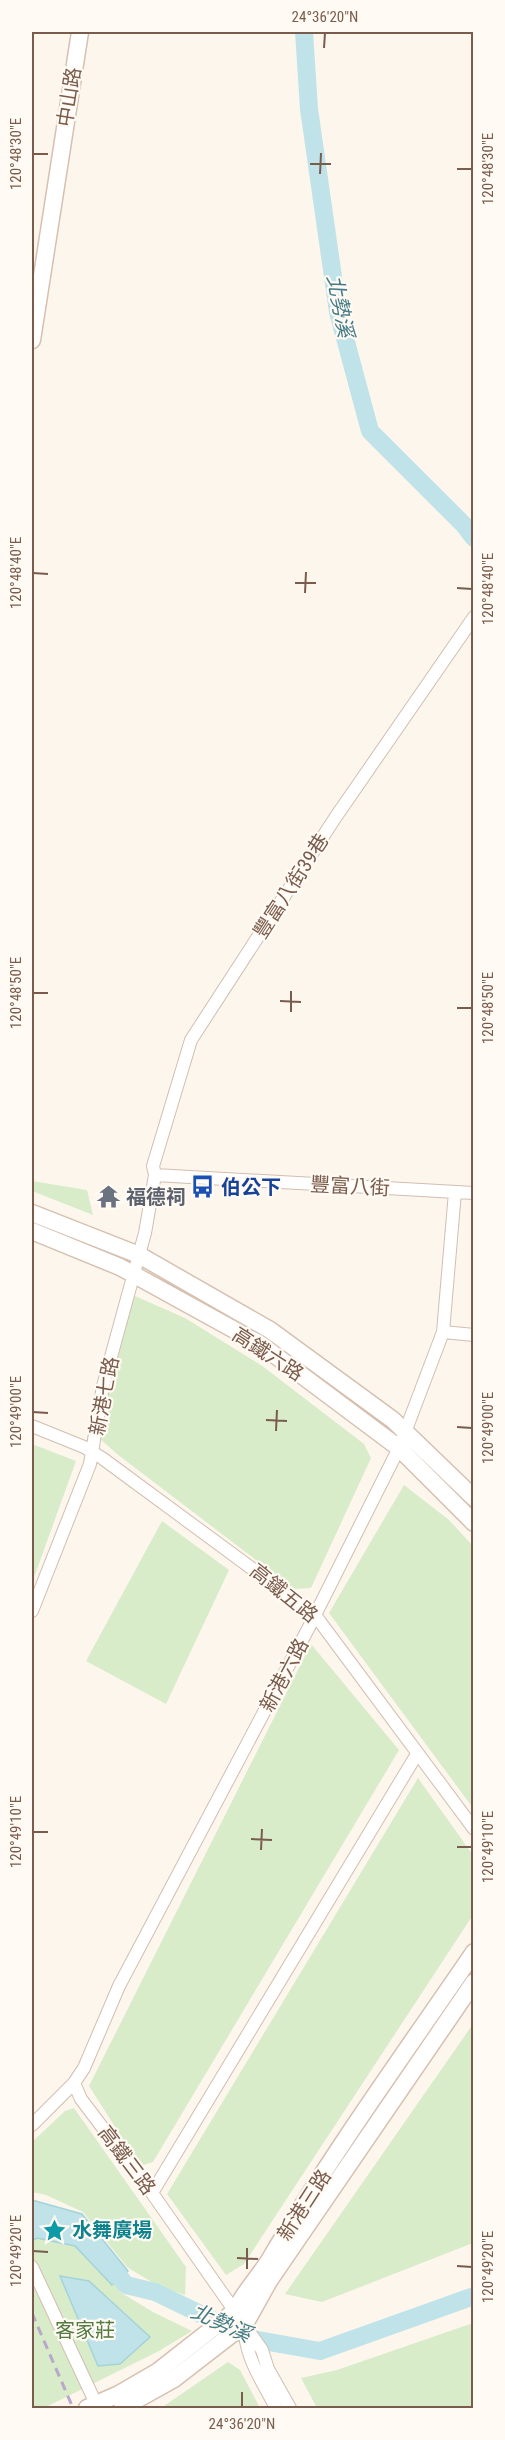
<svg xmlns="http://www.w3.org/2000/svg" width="505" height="2440" font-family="'Roboto Condensed','Noto Sans TC',sans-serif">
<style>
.green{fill:#d8ecc9}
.water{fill:#bfe3e8;stroke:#a5d3da;stroke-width:1.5}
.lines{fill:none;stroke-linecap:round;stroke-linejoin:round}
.river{stroke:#bfe3e8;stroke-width:18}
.street-casing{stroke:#d1beb0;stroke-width:14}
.secondary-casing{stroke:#d6c0b0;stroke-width:19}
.street{stroke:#fff;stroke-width:12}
.secondary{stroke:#fff;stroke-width:16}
.rail{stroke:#b9a8c9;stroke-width:3;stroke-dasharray:9 6;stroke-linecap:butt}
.ticks{fill:none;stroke:#7a5c4d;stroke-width:2}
.labels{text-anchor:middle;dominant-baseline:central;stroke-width:4.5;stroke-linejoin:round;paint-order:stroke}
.street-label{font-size:20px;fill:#7a5c4d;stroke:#fffaf3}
.transit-label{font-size:20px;font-weight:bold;fill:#164399;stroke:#fffaf3;text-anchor:start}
.worship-label{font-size:20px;font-weight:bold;fill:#5b616d;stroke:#fffaf3;text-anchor:start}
.culture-label{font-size:20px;font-weight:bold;fill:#0d838f;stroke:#fffaf3;text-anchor:start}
.park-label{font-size:20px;fill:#537a41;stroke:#fffaf3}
.water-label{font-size:21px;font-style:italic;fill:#437c86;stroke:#fffaf3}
.neatline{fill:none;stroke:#7a5c4d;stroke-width:2}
.ticks-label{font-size:15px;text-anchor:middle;fill:#7a5c4d}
</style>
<rect width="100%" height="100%" fill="#fdf6ec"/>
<path class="green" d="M32,1181L87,1190L93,1215L32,1191Z
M135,1296L185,1318L261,1365L364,1444L371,1458L311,1588L294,1589L117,1454L98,1437L125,1322Z
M32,1444L76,1461L32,1583Z
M404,1485L449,1520L473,1546V1808L329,1613Z
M162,1521L229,1570L166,1704L86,1661Z
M311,1644L399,1750L153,2162L140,2166L89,2086Z
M418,1778L473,1855V1915L244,2264L226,2275L167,2194Z
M473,2024V2243L322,2302L285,2294Z
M74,2108L186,2267L185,2295L158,2286L127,2267L83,2212L46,2195L32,2192V2142L65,2111Z
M32,2230L94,2243L120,2292L153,2312L192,2331L159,2351L44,2408H32Z
M473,2323V2408H317L301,2378L337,2370Z
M228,2362L240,2370L260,2408H161Z"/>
<path class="water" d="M32,2200L82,2214L128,2271L112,2285L75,2246L37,2238L32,2241Z
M60,2276L89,2281L150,2337L120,2364L98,2366Z"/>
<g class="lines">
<path class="river" d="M304,32L309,109L338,312L370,431L464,525L474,538
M106,2260L126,2285L155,2292L252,2339L320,2351L474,2296"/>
<defs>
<path id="street" d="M155,1175L474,1193
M443,1332L474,1335
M32,1426L84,1447L102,1458L315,1615L474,1829
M32,1611L90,1464L103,1386L145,1233L155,1175L153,1166L191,1040L335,818L474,617
M74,2083L81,2099L152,2193L262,2350L268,2369L290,2408
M32,2125L74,2083L84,2068L119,1986L309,1627L399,1448L443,1332L455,1192
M152,2193L417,1754
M32,2267L98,2408
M245,2324C243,2355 263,2382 276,2408"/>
<path id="secondary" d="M32,340L80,32
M32,1213L139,1255L270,1330L393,1420L474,1498
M32,1231L120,1267L260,1344L399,1448L474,1523
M87,2408L119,2394L157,2372L235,2311C243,2293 259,2277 270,2259C332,2153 405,2053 474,1952
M122,2408L174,2379L245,2324L269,2281L474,1982"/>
</defs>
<use href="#street" class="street-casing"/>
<use href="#secondary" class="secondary-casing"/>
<use href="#street" class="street"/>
<use href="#secondary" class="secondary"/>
<path class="rail" d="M32,2313L73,2408"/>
</g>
<path class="ticks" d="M324,48L325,33M33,154H48M310,164H331M457,169H472M320,174L321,153M33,573L48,574M295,583H316M457,588L472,589M305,593L306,572M33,993H48M280,1001L301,1002M457,1008H472M291,1012V991M33,1412L48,1413M266,1420L287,1421M457,1427L472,1428M276,1431L277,1410M33,1832H48M251,1839L272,1840M457,1847H472M261,1850L262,1829M33,2251L48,2252M237,2258L258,2259M457,2266L472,2267M247,2269V2248M242,2407V2392"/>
<defs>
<symbol id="bus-bare" viewBox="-9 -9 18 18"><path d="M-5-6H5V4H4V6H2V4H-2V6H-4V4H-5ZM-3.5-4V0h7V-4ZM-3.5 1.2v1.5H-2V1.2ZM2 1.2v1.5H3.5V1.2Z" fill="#1a4fb4" stroke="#fffaf3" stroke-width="2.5" paint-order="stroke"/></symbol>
<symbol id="temple-bare" viewBox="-9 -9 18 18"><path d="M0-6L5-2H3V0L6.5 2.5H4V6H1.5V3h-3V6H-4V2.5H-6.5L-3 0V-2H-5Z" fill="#6b7280" stroke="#fffaf3" stroke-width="2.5" paint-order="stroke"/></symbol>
<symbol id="sight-bare" viewBox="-9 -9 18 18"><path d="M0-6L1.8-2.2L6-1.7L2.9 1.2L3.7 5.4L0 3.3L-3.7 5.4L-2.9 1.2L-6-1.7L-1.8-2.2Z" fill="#0f9aa8" stroke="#fffaf3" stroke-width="2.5" paint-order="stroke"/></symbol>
</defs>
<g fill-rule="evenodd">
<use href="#bus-bare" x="186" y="1170" width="33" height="33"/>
<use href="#temple-bare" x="92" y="1180" width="33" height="33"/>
<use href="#sight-bare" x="38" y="2214" width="33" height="33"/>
</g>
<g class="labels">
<g class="street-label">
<text transform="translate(69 97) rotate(-81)">中山路</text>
<text transform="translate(291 886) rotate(-57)">豐富八街39巷</text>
<text transform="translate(350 1186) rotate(3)">豐富八街</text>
<text transform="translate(268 1354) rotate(33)">高鐵六路</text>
<text transform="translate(104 1396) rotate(-79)">新港七路</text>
<text transform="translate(284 1593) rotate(39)">高鐵五路</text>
<text transform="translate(284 1675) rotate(-62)">新港六路</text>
<text transform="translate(127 2160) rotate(53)">高鐵三路</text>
<text transform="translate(304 2205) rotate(-57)">新港三路</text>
</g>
<g class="transit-label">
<text x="221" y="1187">伯公下</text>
</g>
<g class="worship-label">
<text x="126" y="1197">福德祠</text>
</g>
<g class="culture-label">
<text x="72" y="2230">水舞廣場</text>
</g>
<g class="park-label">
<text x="85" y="2330">客家莊</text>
</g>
<g class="water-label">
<text transform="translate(340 306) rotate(79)">北勢溪</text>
<text transform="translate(221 2323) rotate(24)">北勢溪</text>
</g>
</g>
<rect width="505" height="2440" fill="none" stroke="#fffaf3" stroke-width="66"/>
<rect x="33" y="33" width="439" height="2374" class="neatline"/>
<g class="ticks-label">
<text x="325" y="22">24°36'20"N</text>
<text transform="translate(16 154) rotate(-90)" y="5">120°48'30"E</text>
<text transform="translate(488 169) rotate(-90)" y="5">120°48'30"E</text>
<text transform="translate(16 573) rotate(-90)" y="5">120°48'40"E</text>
<text transform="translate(488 589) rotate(-90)" y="5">120°48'40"E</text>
<text transform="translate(16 993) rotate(-90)" y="5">120°48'50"E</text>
<text transform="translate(488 1008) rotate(-90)" y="5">120°48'50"E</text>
<text transform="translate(16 1412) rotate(-90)" y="5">120°49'00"E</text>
<text transform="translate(488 1428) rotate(-90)" y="5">120°49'00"E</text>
<text transform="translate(16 1832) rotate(-90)" y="5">120°49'10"E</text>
<text transform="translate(488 1847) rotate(-90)" y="5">120°49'10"E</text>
<text transform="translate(16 2251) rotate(-90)" y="5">120°49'20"E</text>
<text transform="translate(488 2267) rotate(-90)" y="5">120°49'20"E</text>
<text x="242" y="2429">24°36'20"N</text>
</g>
</svg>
